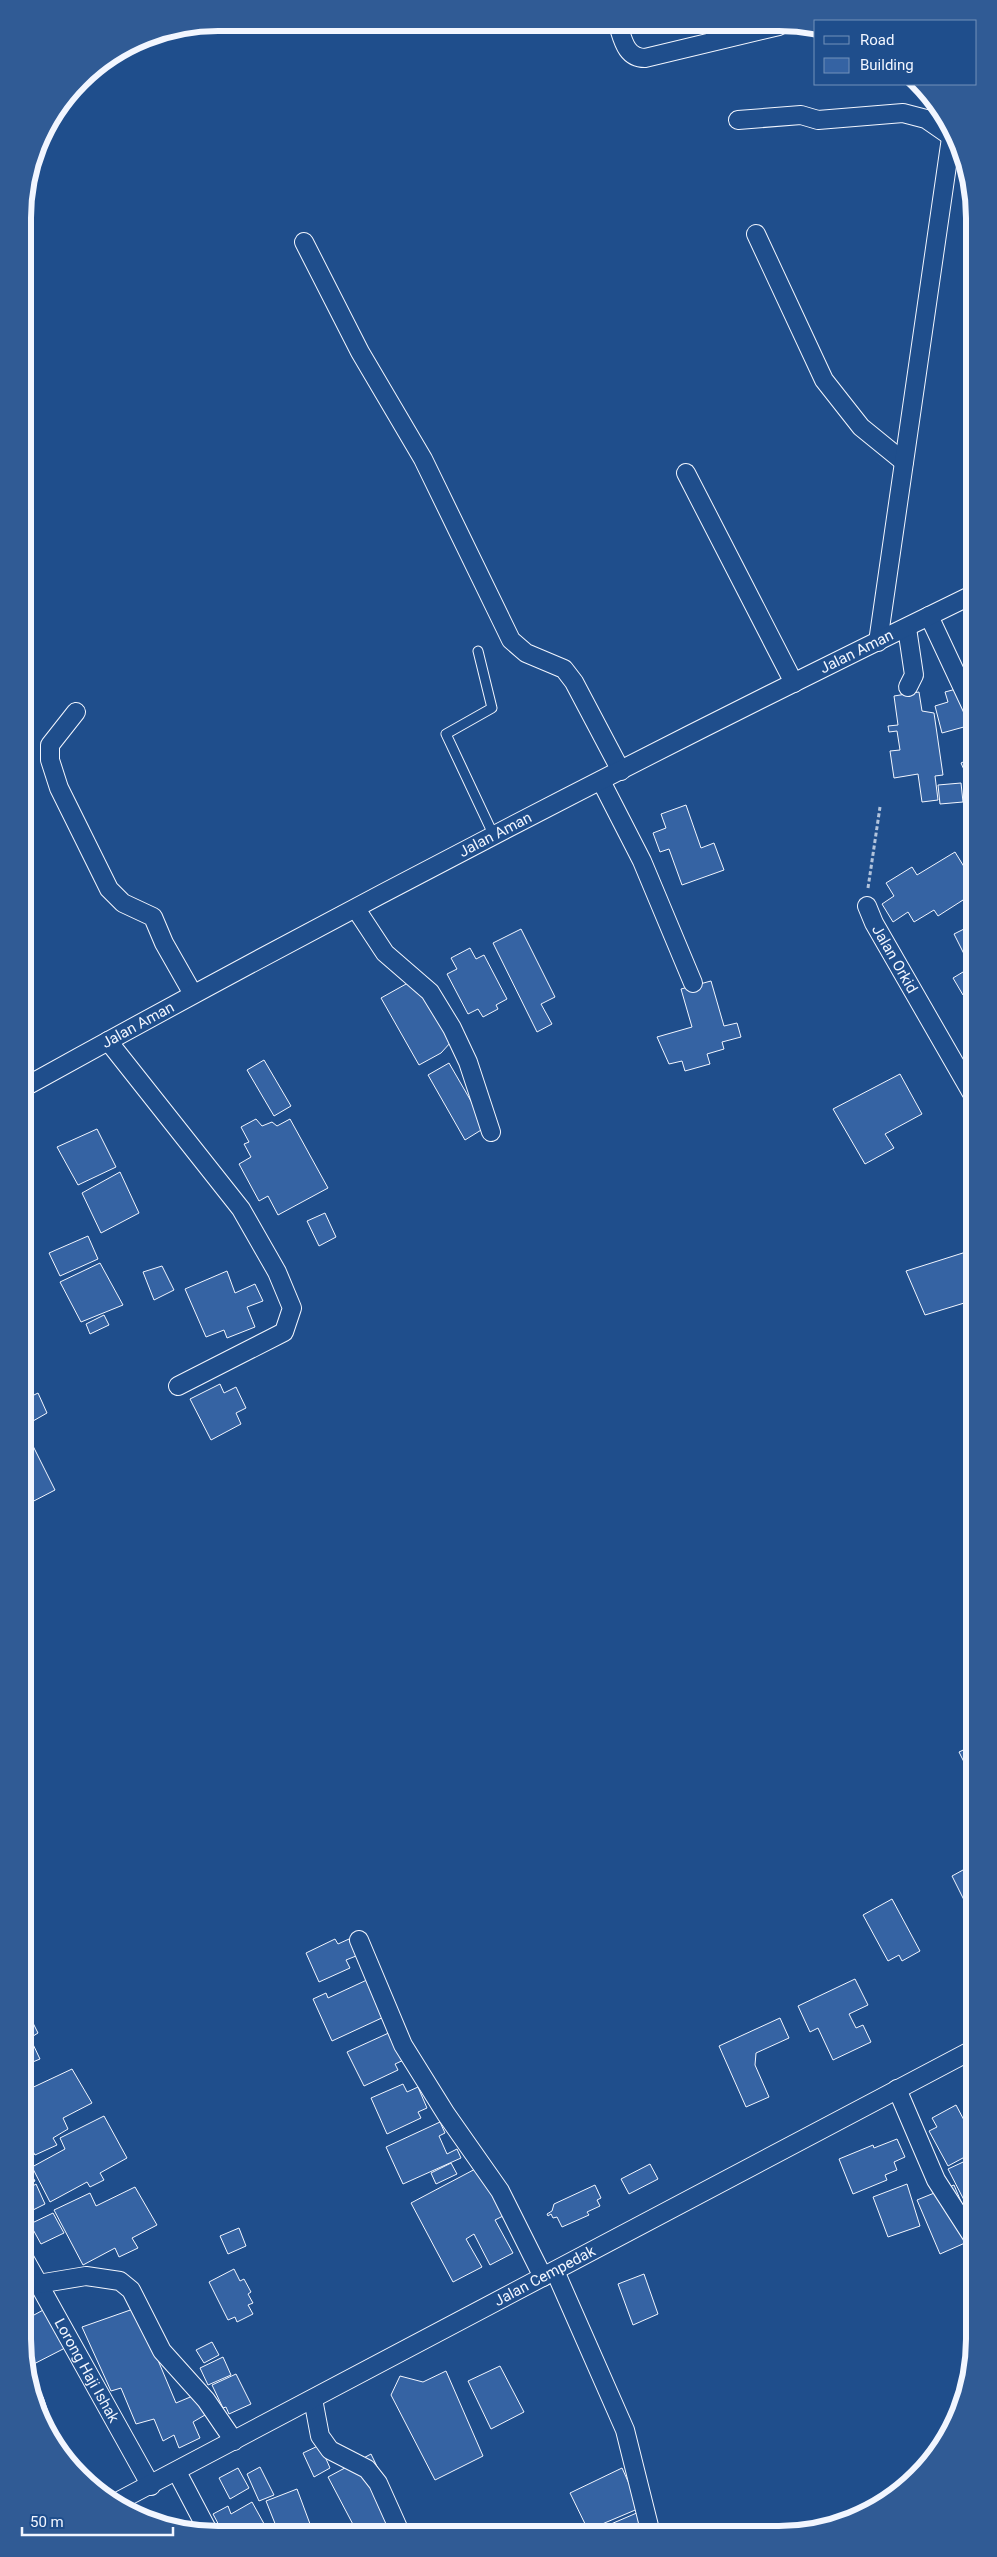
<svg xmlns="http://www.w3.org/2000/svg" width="997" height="2557" font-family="Roboto,sans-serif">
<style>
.building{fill:#3563a3;stroke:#f2f6ff}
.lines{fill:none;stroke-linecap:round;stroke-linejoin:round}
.service-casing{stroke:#f2f6ff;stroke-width:11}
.minor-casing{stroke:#f2f6ff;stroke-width:20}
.path{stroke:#b3c4dc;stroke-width:3;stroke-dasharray:4 2.5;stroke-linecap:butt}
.service{stroke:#1f4e8c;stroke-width:9}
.minor{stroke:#1f4e8c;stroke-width:18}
.labels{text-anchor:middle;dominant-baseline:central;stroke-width:4;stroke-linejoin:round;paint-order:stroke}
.street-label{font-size:15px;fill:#f2f6ff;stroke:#1f4e8c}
.rim{fill:none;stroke:#f2f6ff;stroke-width:6}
</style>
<rect width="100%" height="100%" fill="#1f4e8c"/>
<path class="building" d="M960,688L971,725L942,733L935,706L948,702L945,692Z
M919,692L922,711L934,713L943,775L935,776L938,800L922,802L918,774L894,778L890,751L900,750L897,731L889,732L888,726L898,725L894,696Z
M974,757V792L961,763Z
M961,783L963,802L940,804L938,785Z
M686,805L701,848L714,843L724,870L682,885L669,849L660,852L653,833L666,828L661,814Z
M955,852L974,883V893L938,916L934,910L914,922L908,912L893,922L882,904L894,896L886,883L912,867L917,875Z
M974,924V966L971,968L954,934Z
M521,929L555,997L541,1004L552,1024L537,1032L493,943Z
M470,948L476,959L484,955L507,999L496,1005L498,1009L483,1017L478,1009L468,1014L447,974L457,969L451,958Z
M968,969L974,980V988L963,995L953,978Z
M415,979L451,1042L441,1053L419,1065L381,998Z
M711,981L724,1026L737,1023L741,1037L722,1042L724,1049L707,1054L710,1064L685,1071L682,1061L669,1064L657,1037L692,1027L681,989Z
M264,1060L291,1106L274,1116L247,1070Z
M449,1063L486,1127L465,1140L428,1075Z
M900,1074L922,1114L885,1134L894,1148L865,1164L833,1109Z
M256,1119L262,1126L272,1122L277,1126L290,1119L328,1188L278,1215L268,1196L259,1201L239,1164L251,1157L244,1144L249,1142L241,1127Z
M97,1129L116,1167L78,1185L57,1147Z
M120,1172L139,1213L101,1233L82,1193Z
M325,1213L336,1237L319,1246L307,1221Z
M88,1236L98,1259L60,1276L49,1253Z
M966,1252L974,1276V1300L925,1315L906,1271Z
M100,1263L123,1305L81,1322L60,1282Z
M162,1266L174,1290L154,1300L143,1272Z
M227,1271L235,1293L255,1284L263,1301L247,1307L255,1327L227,1338L224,1330L206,1337L185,1289Z
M104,1315L109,1325L90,1334L86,1324Z
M220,1384L224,1393L236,1387L246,1408L236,1413L241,1424L211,1440L190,1399Z
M23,1389L28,1398L38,1393L47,1413L33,1421L29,1415L23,1418Z
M32,1444L55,1490L28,1504L23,1493V1448Z
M974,1745V1773L970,1774L959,1752Z
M974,1864V1920L952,1876Z
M892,1899L920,1951L902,1961L899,1955L888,1961L863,1915Z
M335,1939L338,1944L349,1939L356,1956L346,1960L350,1968L319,1982L306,1953Z
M369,1979L386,2016L332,2041L313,1999L326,1993L328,1998Z
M855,1979L868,2005L849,2014L856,2028L863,2025L871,2042L833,2060L818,2028L810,2032L798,2006Z
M29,2015L38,2033L30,2038L40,2059L23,2066L26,2072L23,2074V2018Z
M780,2018L789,2038L756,2053L755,2065L769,2097L746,2107L719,2046Z
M393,2031L406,2059L395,2064L398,2070L364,2086L347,2052Z
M72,2069L92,2103L63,2118L68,2129L53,2138L57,2145L35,2155L30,2146L23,2151V2092Z
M403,2084L407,2092L418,2087L427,2108L418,2112L421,2118L387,2134L371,2098Z
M956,2105L974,2139V2152L948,2166L929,2131L937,2127L932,2118Z
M104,2116L127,2158L100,2173L104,2180L90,2187L87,2182L50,2202L32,2167L65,2149L60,2138Z
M440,2122L445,2133L439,2136L447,2154L457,2149L461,2158L403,2184L386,2147Z
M897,2139L905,2157L894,2162L897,2170L885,2175L887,2180L853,2194L839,2159L873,2145L874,2148Z
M974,2157V2197L965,2202L948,2169Z
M451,2163L457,2174L436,2184L431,2173Z
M650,2164L658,2179L629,2194L621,2179Z
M27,2167L35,2181L23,2188V2169Z
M479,2167L505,2215L495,2220L513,2253L490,2265L474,2234L466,2239L482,2267L453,2282L411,2203Z
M36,2184L45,2204L29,2212L23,2198V2192Z
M907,2184L920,2226L888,2237L873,2197Z
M595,2185L601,2198L597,2200L600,2206L587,2212L589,2215L562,2227L557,2217L553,2218L551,2214L548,2216L547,2214L552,2211L554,2204Z
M954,2185L974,2232V2239L940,2254L917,2200Z
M135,2187L157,2225L132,2238L138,2248L119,2257L115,2248L83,2265L54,2210L90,2193L96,2206Z
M53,2213L64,2233L41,2244L30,2224Z
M239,2228L246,2246L228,2254L220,2236Z
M234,2269L240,2281L244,2279L251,2292L248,2294L253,2303L248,2305L253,2314L237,2322L235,2317L228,2320L209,2282Z
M644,2274L658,2314L633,2325L618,2284Z
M136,2308L176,2403L195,2395L205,2415L193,2422L200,2438L179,2448L174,2435L163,2441L154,2419L136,2424L121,2388L111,2391L82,2327Z
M45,2309L65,2348L26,2368L23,2321Z
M212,2342L219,2355L204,2363L196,2350Z
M223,2357L231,2375L208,2385L200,2368Z
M500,2366L524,2412L491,2429L468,2381Z
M446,2371L483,2456L435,2480L391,2395L400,2376L423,2382Z
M236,2374L251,2404L229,2414L226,2407L223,2408L212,2385Z
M43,2397L47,2409L40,2412L55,2444L49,2437L34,2401Z
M320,2445L330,2468L314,2477L303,2453Z
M371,2454L400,2514L395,2532H357L328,2477Z
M260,2467L274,2495L259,2501L247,2474Z
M238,2468L249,2488L230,2499L219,2478Z
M622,2468L640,2508L588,2530L570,2493Z
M297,2489L313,2532L278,2531L266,2501Z
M252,2502L268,2531H222L213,2514L228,2506L231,2514Z
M639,2512L649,2534L590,2533Z"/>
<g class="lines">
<defs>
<path id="service" d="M478,651L492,708L446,734L494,836"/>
<g id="minor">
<path d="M618,25C623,40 626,58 645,58L779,26"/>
<path d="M738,120L801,115L818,120L903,113L926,119L952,137"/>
<path d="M756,234L824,380L861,427L904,462"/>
<path d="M304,242L360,352L423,459L511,640L526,653L564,669L574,682L621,771"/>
<path d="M686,473L794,683"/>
<path d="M929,616L974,712"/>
<path d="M907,628L914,675L908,687"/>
<path d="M878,642L952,131"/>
<path d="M76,712L50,745V760L59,788L109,889L123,903L153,917L164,943L193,994"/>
<path d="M601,781L642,861L693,983"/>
<path id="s1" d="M867,906L874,923L974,1097"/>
<path d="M356,909L385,953L430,992L452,1028L468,1062L491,1132"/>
<path d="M108,1041L241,1209L277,1272L292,1308L284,1332L178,1386"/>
<path id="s2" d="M23,1088C335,915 653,750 974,594"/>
<path d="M359,1940L403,2045L446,2114L500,2191L543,2277"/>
<path d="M897,2089L936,2180L974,2239"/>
<path id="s3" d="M23,2256L151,2486"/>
<path d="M555,2271L625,2430L651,2534"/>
<path d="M38,2284L86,2276L120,2281L131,2290L162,2351L206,2400L234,2441"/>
<path d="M313,2399L320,2436L330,2450L367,2469L378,2483L400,2532"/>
<path d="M177,2472L208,2531"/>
<path id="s4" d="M115,2503L974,2049"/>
</g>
</defs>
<use href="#service" class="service-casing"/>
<use href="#minor" class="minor-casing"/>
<path class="path" d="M868,888L880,807"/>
<use href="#service" class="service"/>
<use href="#minor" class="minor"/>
</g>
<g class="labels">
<g class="street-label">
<text stroke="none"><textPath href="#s2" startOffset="941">Jalan Aman</textPath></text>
<text stroke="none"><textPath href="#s2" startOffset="536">Jalan Aman</textPath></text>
<text stroke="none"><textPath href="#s1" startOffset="60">Jalan Orkid</textPath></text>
<text stroke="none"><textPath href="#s2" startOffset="131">Jalan Aman</textPath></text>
<text stroke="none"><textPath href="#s4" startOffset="486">Jalan Cempedak</textPath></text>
<text stroke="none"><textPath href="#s3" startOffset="131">Lorong Haji Ishak</textPath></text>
</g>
</g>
<path d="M0 0H997V2557H0ZM218 31H779A187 187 0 0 1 966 218V2339A187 187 0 0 1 779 2526H218A187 187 0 0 1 31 2339V218A187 187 0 0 1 218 31Z" fill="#305b95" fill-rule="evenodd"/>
<path class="rim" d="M218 31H779A187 187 0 0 1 966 218V2339A187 187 0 0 1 779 2526H218A187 187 0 0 1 31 2339V218A187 187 0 0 1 218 31Z"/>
<rect x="814" y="20" width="162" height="65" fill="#1f4e8c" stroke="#7391ba"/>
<rect x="824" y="36" width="25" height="8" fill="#1f4e8c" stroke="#7391ba"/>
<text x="860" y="45" font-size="15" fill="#f2f6ff">Road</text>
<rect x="824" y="58" width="25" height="15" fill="#3563a3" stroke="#7391ba"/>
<text x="860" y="70" font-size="15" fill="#f2f6ff">Building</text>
<path d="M22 2527v8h151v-8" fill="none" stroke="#f2f6ff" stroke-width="2.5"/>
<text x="30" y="2527" font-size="15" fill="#f2f6ff" stroke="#1f4e8c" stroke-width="4" paint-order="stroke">50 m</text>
</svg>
